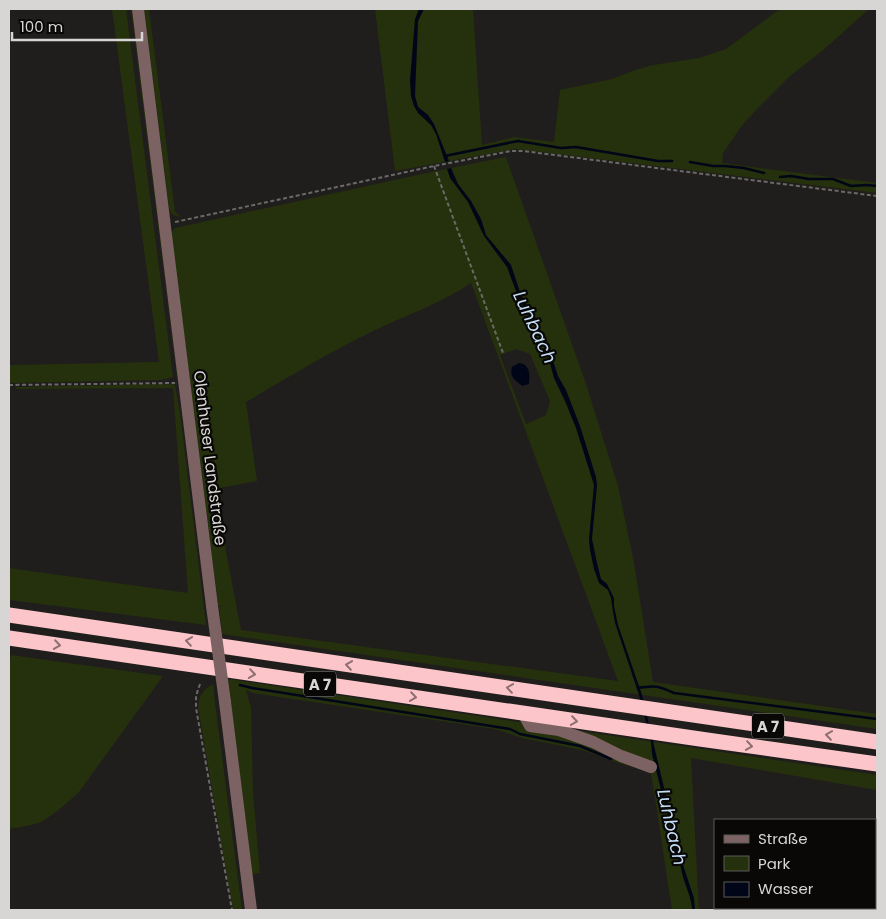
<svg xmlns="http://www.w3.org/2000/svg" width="886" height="919" font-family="Poppins,sans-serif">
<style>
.green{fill:#25300c;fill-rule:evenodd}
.water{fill:#000617}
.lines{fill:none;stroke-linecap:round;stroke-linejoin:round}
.stream{stroke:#000617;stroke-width:2.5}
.path{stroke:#6a6967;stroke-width:2;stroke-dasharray:4 2.5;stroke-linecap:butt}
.minor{stroke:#7d6263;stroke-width:12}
.highway{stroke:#fcc5c9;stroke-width:15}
.minor-bridge{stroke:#7d6263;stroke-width:12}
.oneway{stroke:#8f7072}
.labels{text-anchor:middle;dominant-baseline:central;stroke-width:4.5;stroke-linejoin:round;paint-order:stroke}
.shield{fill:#090807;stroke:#999896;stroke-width:1}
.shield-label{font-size:15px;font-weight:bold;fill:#d7d6d4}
.street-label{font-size:16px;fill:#d7d6d4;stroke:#090807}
.water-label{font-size:18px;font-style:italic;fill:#c4def6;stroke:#090807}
</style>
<rect width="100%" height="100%" fill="#201e1c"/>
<path class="green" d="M112,9H126L173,377L161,380L9,383V365L159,362Z
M131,9H134L180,375L177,376Z
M144,9H149L175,212L182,217C175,216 171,215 169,208Z
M375,9H473L482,145L514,137L554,142L560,90L612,79L635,70L653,65L699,58L726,49L780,9H869L822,51L790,76L760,106L743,124L723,153L722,163L877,183V193L516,149L395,171Z
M506,157L585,381L618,486L634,563L653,682L877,714V729L222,634L219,605H218L171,233L175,228L431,172ZM471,283L618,681L241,630L214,489L257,481L246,402C287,378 328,353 371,332C404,316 440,304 471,283ZM516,349L530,354L550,401L546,415L526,424L500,355Z
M171,384L175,385L180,413L206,625L9,600V568L188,593L173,388L16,389L17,387Z
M11,655L163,676L79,792C68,802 55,814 41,822C31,826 19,827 9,829V663Z
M228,679L877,775V790L691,758L699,910H672L651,772L622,764L582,750L522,738L495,729L253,693L246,690L251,707L253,793L260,873L252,874Z
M213,684L215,703L242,910H233L198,707C199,695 202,691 213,684Z"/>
<path class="water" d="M419,9H424L418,21L415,96L418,107L428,115L434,124L449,161L445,162L436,134L431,125L418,113L414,106L411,96L410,80L415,19Z
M451,168L458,184L471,201L481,219L486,235L511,265L521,295L547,342L558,376L566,390L580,426L596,477L597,485L592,539L597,563L601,579L607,584L614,598V606L618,625L642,695L674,830L673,835L694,898L695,910H692C692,901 688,892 685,883C683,878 682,873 681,868C677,854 671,843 671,829L652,754L651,742L639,695L615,623L613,612L611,598L608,590L599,583L594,569L590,550L589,539L594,485L576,428L565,401L554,378L544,341L519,299L507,267L484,236L468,202L450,178L447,169Z
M519,363C530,364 530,375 529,384L522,386C516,380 509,378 512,367Z"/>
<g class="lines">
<path class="stream" d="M445,156L518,141L561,148L576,147L658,161H672
M690,162L713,166H725L744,168L764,173
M780,177L791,176L809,179H833L851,186L867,185L877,186
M240,685L252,688L510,729L520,734L580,746L611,759
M638,686V688C655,685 659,686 674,693L877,719"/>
<path class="path" d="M434,166L503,353
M175,222L434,166L511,151H523L877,196
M9,385L175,383
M200,684L196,696V708L232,910"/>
<path class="minor" d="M138,9L212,606
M225,702L251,910
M523,713L530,726L559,730L593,742L621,756L651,767"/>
<path class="highway" d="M9,615L877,742
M9,638L700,739L877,764"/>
<path class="minor-bridge" d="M212,606L225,702"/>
</g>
<defs><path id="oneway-chevron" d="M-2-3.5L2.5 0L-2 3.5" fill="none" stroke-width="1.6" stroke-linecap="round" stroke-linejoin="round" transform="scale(1.25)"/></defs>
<g class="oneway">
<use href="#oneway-chevron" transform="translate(189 641) rotate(-172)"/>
<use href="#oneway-chevron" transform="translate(57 645) rotate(8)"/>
<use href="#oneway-chevron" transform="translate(349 665) rotate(-172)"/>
<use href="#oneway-chevron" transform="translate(252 674) rotate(8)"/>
<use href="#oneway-chevron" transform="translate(510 688) rotate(-172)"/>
<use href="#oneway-chevron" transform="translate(413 697) rotate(8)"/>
<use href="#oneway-chevron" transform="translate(574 721) rotate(8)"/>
<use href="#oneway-chevron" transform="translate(829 735) rotate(-172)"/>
<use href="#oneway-chevron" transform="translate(749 746) rotate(8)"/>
</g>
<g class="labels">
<g class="shield">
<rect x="304" y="671.5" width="32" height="25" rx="4"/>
<rect x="752" y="713.5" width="32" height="25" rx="4"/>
</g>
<g class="shield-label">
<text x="320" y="684">A 7</text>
<text x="768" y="726">A 7</text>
</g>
<g class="street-label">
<text transform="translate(210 458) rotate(83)">Olenhuser Landstraße</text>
</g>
<g class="water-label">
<text transform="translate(535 327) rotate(65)">Luhbach</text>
<text transform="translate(672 827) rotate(77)">Luhbach</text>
</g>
</g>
<rect width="886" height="919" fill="none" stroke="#d7d6d4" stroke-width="20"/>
<rect x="714" y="819" width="162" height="90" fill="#090807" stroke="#5b5a59"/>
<rect x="724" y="835" width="25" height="8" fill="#7d6263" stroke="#5b5a59"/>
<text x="758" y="844" font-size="15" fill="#d7d6d4">Straße</text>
<rect x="724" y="856" width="25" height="15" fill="#25300c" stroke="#5b5a59"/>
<text x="758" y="869" font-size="15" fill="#d7d6d4">Park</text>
<rect x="724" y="882" width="25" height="15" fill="#000617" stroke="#5b5a59"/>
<text x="758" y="894" font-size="15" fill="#d7d6d4">Wasser</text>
<path d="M12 32v8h130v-8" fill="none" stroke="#d7d6d4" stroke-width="2.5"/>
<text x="20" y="32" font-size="15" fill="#d7d6d4" stroke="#090807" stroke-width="4" paint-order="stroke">100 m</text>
</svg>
